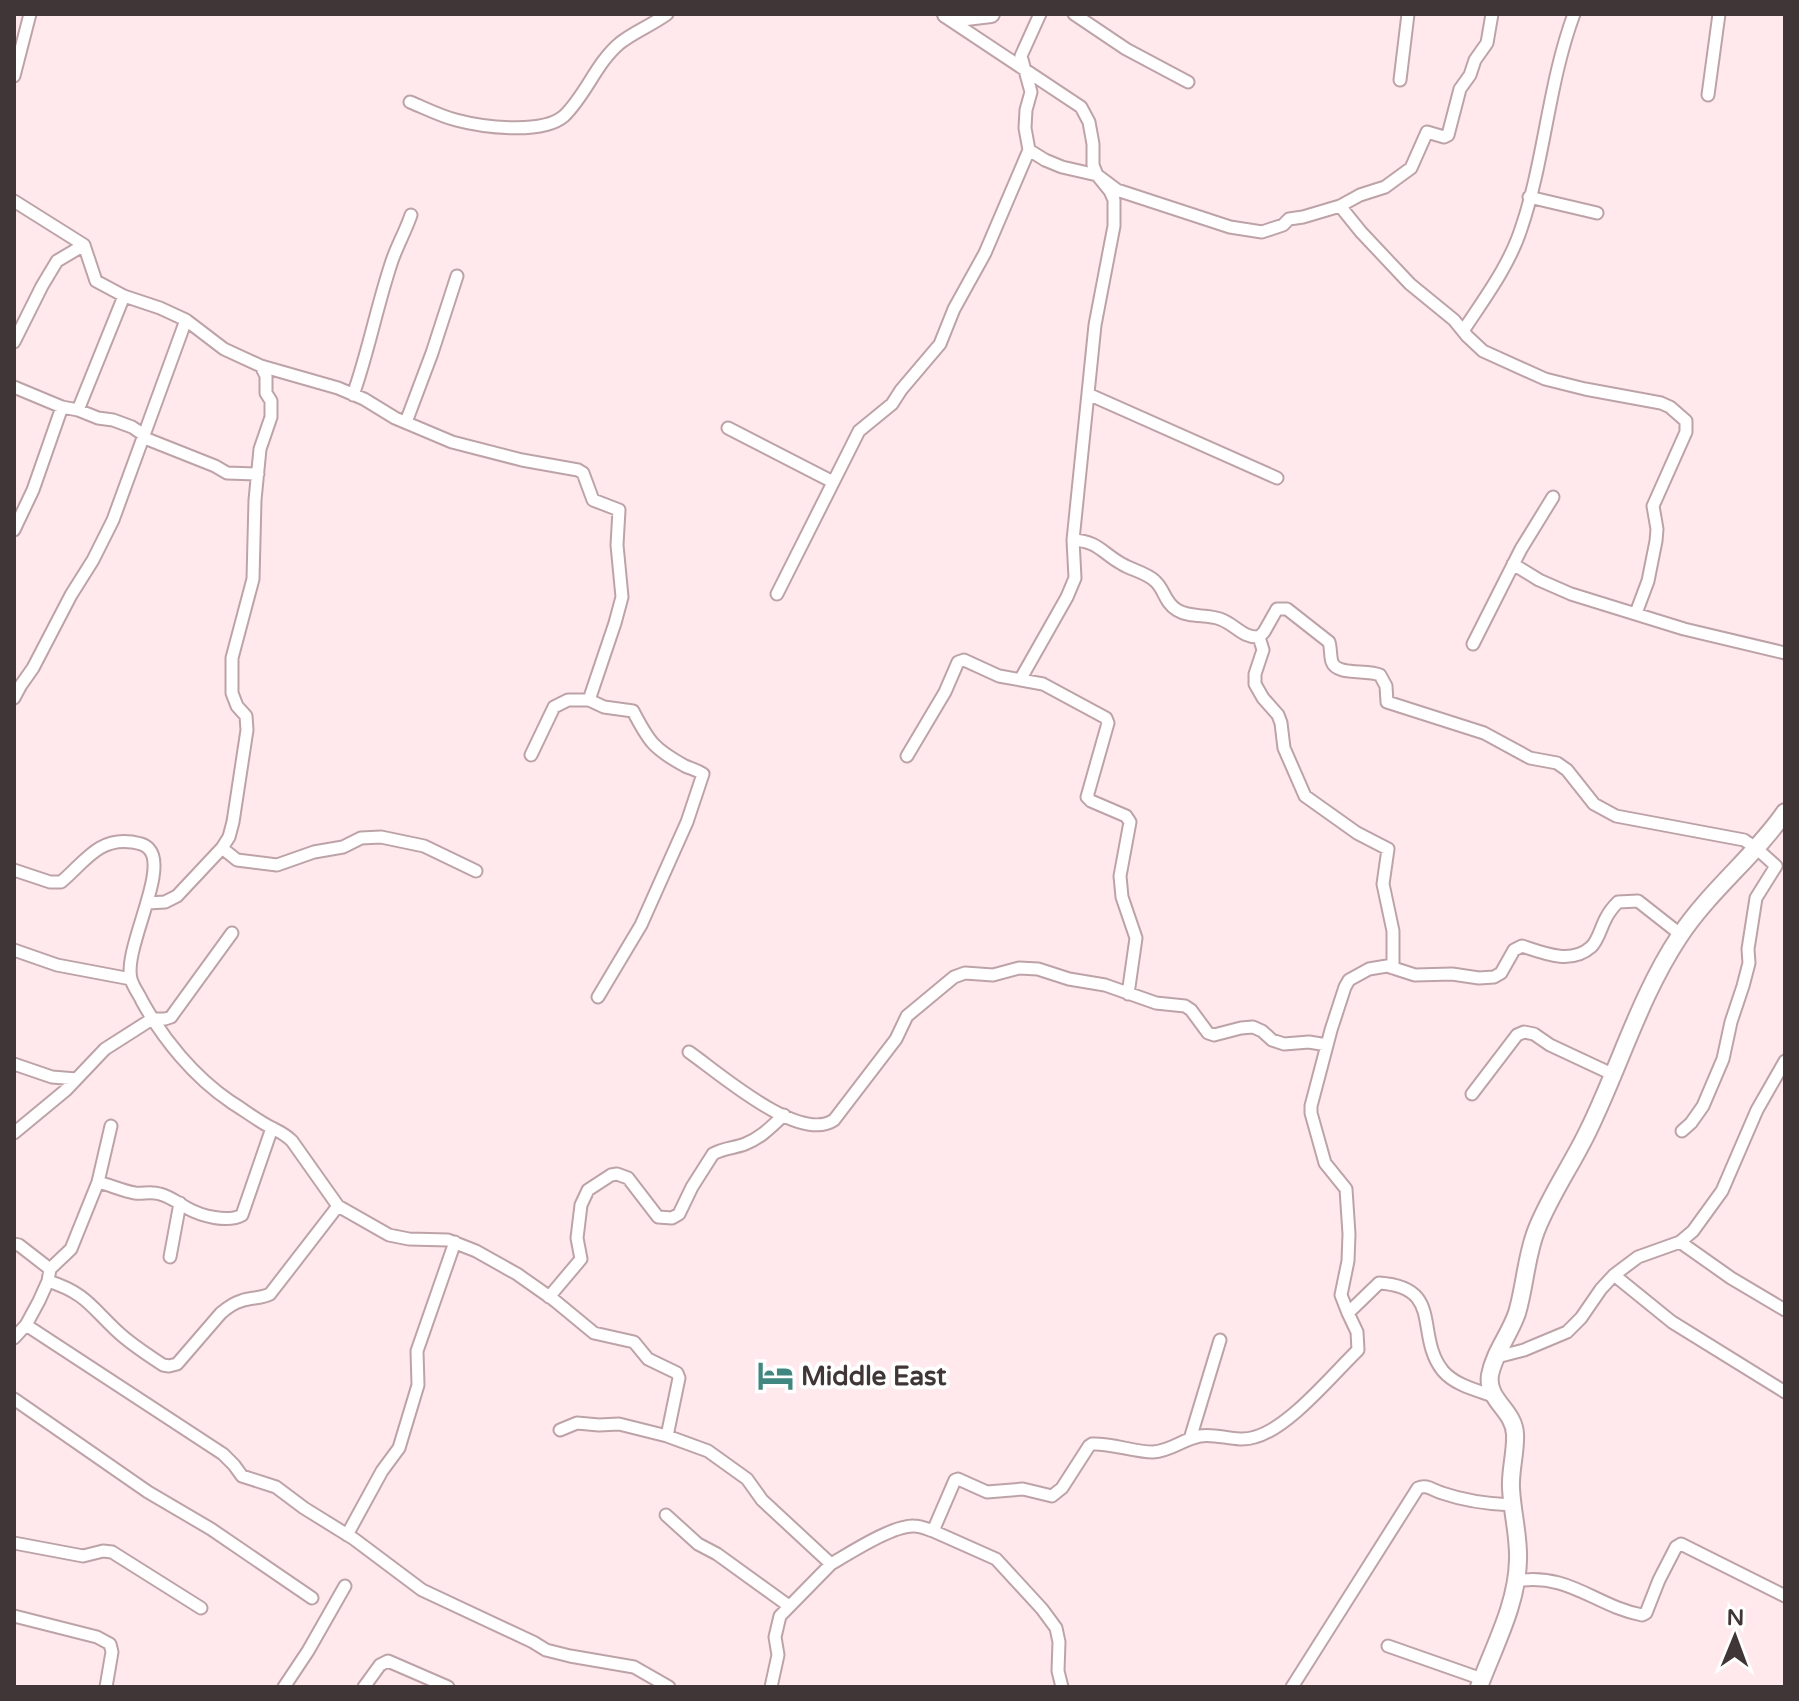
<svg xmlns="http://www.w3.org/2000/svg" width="1799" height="1701" font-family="'Varela Round',sans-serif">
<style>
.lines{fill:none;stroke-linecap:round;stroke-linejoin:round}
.street-casing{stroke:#bda3a8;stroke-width:15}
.secondary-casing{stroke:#bda3a8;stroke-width:20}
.street{stroke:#fff;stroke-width:11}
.secondary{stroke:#fff;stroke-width:16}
.labels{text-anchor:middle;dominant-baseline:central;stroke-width:8;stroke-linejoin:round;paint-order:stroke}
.poi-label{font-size:26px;font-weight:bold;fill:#403637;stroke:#fff;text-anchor:start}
</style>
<rect width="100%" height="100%" fill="#ffe9ec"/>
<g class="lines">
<defs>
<path id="street" d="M1074,14L1126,49L1188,82
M944,16L1081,107L1089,122L1093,144V165L1097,175L1110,191L1114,200V226L1095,325L1073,540L1075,578L1067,597L1020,680
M14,76L30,14
M1400,80L1408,14
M1708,95L1719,14
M410,102C425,108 440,116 456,120C482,127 542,135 564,116C586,95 596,63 620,43C634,32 652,25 667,14
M1029,150L1045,160L1062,167L1097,175L1117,190L1230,227L1262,232L1283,225L1289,219L1303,217L1340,206L1360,195L1385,187L1411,168L1427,132L1444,137L1448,135L1460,89L1470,75L1475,60L1487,43L1492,14
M1529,197L1597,213
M14,201L84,245L96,281L124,296L160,308L186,320L224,349L261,366L338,388L364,399L395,418L452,442L522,460L578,470L583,473L593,500L619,510L617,545L622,597L615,623L589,700H568L554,707L531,755
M1340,206L1361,232L1410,284L1454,320L1467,336L1483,351L1545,379L1585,389L1661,403L1670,407L1686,421V432L1653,506L1657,529L1656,541L1648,581L1636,613
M1463,331C1484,299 1509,266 1521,229C1545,159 1548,84 1574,14
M14,342L42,286L57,261L84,245
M14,387L62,407L78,410L98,418L113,420L132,427L144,435L147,439L215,466L227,473L258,474
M1088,394L1277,478
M353,395C368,353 376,310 390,267C395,249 405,233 411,215
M78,410L124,296
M406,422L432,353L457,276
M728,428L833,482
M14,530L33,490L62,407
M1073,540C1098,541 1102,553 1122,564C1132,570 1147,573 1155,581C1165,590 1164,602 1177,610C1190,618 1206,614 1220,619C1235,624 1242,638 1259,637L1264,632L1277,609H1287L1329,642C1331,648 1330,656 1332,662C1337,676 1367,669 1380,675L1386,686L1387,702L1484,733L1530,758L1557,763L1567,770L1594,804L1616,816L1744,840L1756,848L1776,866L1756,898L1748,949L1749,963L1743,986L1731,1022L1723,1059L1703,1106L1691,1123L1682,1131
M1513,564L1539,580L1571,594L1684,629L1785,653
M777,594L859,431L892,404L901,390L940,344L954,309L985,253L1029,150L1025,128L1026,110L1031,92L1021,56L1040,14
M1259,637L1263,650L1255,674V684L1263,698L1278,715L1281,723L1284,748L1305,796L1357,833L1388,849L1383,884L1393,931V968
M1473,644L1521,549L1553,497
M14,698L21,685L33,668L71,595L93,560L113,520L186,320
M589,700L604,707L633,711C649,742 654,749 685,766C692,769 697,770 703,774L687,822L641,925L598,997
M907,756L945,692L958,662L964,660L999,676L1043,684L1106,718L1108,723L1087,797L1091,801L1126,816L1130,822L1120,876L1122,897L1136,938L1128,994
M222,848L237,860L277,865L314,852L343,847L361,838L381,837L424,846L476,871
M14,870L50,882H61C84,863 98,837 132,842C138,843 145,844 149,849C169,870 123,949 131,979C133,987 139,994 142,1001C163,1039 194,1077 231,1102C244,1110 258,1121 272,1128C280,1132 285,1134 292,1141L338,1206L389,1235L409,1239L448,1240L476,1251L517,1274L554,1300L594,1333L634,1342L648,1359L677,1373L679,1378L667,1436
M148,903L165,902L177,896L222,848L229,837L233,822L247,730L246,716L237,706L232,693V658L253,579L255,500L260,449L271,417V401L266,393V376L261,366
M14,950L57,965L131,979
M689,1052C718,1072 799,1144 834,1120L896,1039L907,1016L954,977L965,973L993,975L1019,968L1038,969L1069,979L1105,985L1156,1003L1185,1006L1191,1010L1208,1033L1214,1035L1241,1028L1253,1027L1262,1031L1272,1040L1284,1044L1309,1042L1327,1045
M14,1064L52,1077L76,1079
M1472,1094L1517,1035L1524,1032L1534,1034L1550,1045L1612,1074
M14,1133L66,1090L105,1049L152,1019H165L171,1017L232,933
M98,1182L111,1126
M1680,1242L1731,1278L1785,1310
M14,1244L19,1245L50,1269
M170,1257L180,1203
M1614,1275L1672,1322L1785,1392
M48,1281C86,1293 91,1307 118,1332C132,1345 148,1355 163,1365L169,1366L177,1364L221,1313C227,1308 233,1303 241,1301C251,1297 260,1299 270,1294L338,1206
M549,1297L581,1259L577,1238L581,1205L588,1190L611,1175L617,1174L628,1178L658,1217L672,1218L679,1214L692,1187L713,1154C723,1148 735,1148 745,1144C761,1138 772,1126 784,1115
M1348,1313L1341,1295L1348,1261L1349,1234L1346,1189L1325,1163L1311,1113V1106L1331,1030L1345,987L1349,980L1369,969L1387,966L1415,975L1452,974L1479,978L1494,977L1501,973L1514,950L1522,946C1543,953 1571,965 1591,947C1598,941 1601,927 1606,918C1609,912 1613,907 1618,902L1638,901L1680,934
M26,1325L223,1454L234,1465L242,1476L276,1487L304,1508L354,1539L422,1590L533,1642L546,1650L570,1656L634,1667L669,1687
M14,1338L26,1325L39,1301L48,1281L50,1269L71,1249L98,1182C110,1185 123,1191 135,1193C143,1194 151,1191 160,1194C171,1197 178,1203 187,1208C201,1216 228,1223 242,1215L272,1128
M1497,1357L1524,1350L1567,1332L1581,1318L1601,1289L1614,1275L1638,1257L1680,1242L1693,1231L1722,1191L1757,1110L1785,1061
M14,1399L148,1492L211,1529L312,1598
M560,1430L577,1423L599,1425L619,1424L667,1436L708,1451L747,1479L762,1500L831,1564L780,1616L775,1637L778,1655L771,1687
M1190,1439L1220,1340
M666,1515L698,1544L717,1554L789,1606
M933,1531L996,1559L1042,1609L1056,1628L1059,1642L1058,1671L1062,1687
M347,1535L382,1471L399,1448L418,1385L417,1351L455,1242
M14,1543L83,1556L103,1551L112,1552L201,1608
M831,1564C850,1553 893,1525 914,1526C921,1526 927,1529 933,1531L955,1480L958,1479L987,1492L1023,1489L1052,1496L1062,1488L1089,1446L1092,1444C1112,1443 1133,1452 1153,1452C1171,1451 1183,1439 1200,1436C1218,1433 1237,1443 1255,1437C1289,1428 1332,1375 1358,1350L1357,1332L1348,1313L1379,1283C1445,1287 1414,1335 1443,1371C1455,1385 1476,1390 1493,1396
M1516,1581C1569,1572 1595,1606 1642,1615L1646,1613L1659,1580L1676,1547L1681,1544L1785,1596
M14,1616L97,1637L110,1644L112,1652L106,1687
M1388,1646L1482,1679
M284,1687L308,1651L345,1586
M364,1687L380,1665L388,1661L448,1687
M1292,1687L1418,1488C1427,1484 1432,1490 1442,1493C1465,1501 1487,1504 1512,1505"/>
<path id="secondary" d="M946,14L966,17L991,14
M1479,1687C1494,1646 1517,1605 1518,1560C1519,1536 1512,1512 1511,1488C1510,1470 1516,1452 1515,1434C1514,1410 1486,1400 1490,1375C1494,1353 1510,1334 1517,1313C1525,1286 1526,1257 1536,1231C1550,1195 1573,1163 1589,1129C1620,1065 1640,996 1679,937C1709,891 1754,857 1785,812"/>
</defs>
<use href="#street" class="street-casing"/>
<use href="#secondary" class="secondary-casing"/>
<use href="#street" class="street"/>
<use href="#secondary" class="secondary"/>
</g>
<defs>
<symbol id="hotel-bare" viewBox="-9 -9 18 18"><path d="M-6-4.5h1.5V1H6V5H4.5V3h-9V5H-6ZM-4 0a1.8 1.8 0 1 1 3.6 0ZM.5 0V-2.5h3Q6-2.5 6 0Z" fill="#418780" stroke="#fff" stroke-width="2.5" paint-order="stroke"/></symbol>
</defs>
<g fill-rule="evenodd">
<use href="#hotel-bare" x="750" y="1350" width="51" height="51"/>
</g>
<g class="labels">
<g class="poi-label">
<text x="801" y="1376">Middle East</text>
</g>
</g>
<rect width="1799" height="1701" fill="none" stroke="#403637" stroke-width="32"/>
<g transform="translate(1735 1637) rotate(1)" stroke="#ffffff" stroke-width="6" paint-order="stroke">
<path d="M0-6L14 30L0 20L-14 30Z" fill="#403637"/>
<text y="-12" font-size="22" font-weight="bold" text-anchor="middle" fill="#403637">N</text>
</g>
</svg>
